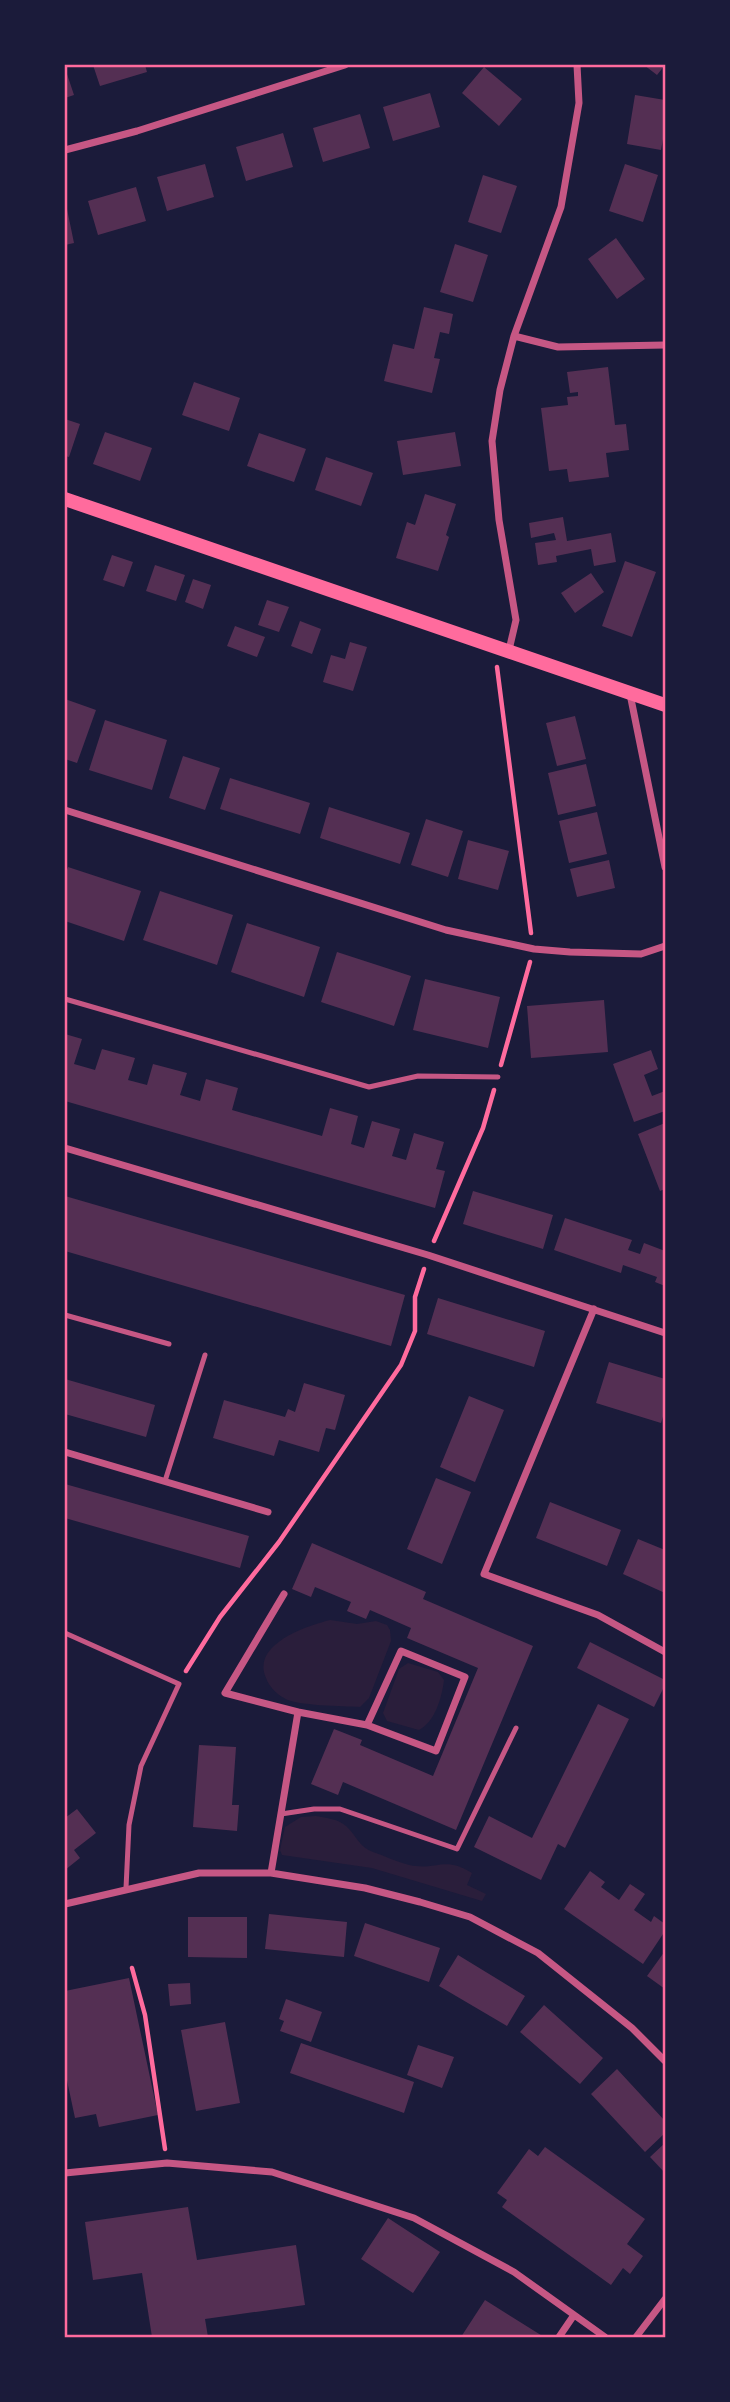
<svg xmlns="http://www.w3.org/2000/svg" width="730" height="2402" font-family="'IBM Plex Sans',sans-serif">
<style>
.green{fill:#2a1e3b}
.building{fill:#542f53}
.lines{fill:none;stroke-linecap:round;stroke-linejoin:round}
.path{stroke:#ff6b9d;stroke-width:4.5}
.service{stroke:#c65784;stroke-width:5}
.minor{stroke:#c65784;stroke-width:7}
.secondary{stroke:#ff6b9d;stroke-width:14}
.neatline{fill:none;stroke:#ff6b9d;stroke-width:2.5}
</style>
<rect width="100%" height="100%" fill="#1b1b3a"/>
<path class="green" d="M330,1620L357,1624L376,1621L387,1625L390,1630L391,1641L369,1698L360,1707C344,1706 296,1706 284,1698C276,1694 269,1686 266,1678C251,1644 307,1626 330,1620Z
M408,1663L438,1672L444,1680C442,1697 435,1722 419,1730L387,1721L383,1713L399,1669Z
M316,1816C327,1818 338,1819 346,1826C356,1835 360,1848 373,1852C385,1856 397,1862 409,1865C437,1871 444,1855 472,1873L467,1885L486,1894L482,1901L372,1868L282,1855L280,1850L285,1827L301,1817Z"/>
<path class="building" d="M93,65H145L147,72L100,86Z
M644,65H665L657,75Z
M484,67L522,99L499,126L462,93Z
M65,68L74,95L65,98Z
M430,93L440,127L393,141L383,107Z
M635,95L665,100V128L661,150L627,144Z
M360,114L370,148L323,162L313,128Z
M283,133L293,167L246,181L236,147Z
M205,164L214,197L167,211L157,177Z
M625,164L658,175L643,222L609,211Z
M483,175L517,186L501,233L468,222Z
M136,187L146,221L98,235L88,201Z
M65,209H67L74,243L65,245Z
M616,238L645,279L617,299L588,259Z
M455,244L488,255L473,302L440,292Z
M424,307L453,314L449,334L440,332L434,358L440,359L432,393L384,381L393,344L414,349Z
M608,367L615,425L626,424L629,450L606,453L609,477L569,482L567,469L549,471L541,408L568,405L567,397L578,396V392L570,393L567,372Z
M194,382L240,398L229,431L182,415Z
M65,419L80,424L69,457L65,456Z
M105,432L152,448L140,481L93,464Z
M455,432L461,466L403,475L397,441Z
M259,433L306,449L294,482L247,466Z
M326,457L373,473L361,506L315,490Z
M425,494L456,504L446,535L449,537L438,571L396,558L407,522L415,525Z
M563,517L567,541L611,533L616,562L594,566L591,549L556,556L557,562L538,565L535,543L556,540L554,533L531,538L529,523Z
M112,555L133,562L124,587L103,580Z
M625,561L656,572L632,637L602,626Z
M155,565L185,575L176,601L146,591Z
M591,573L604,592L575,613L561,593Z
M193,579L211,585L203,609L185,602Z
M267,600L289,607L279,632L258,625Z
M300,621L321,629L312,654L291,646Z
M235,626L265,637L257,657L227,646Z
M350,642L367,647L353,691L323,682L331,655L345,659Z
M65,699L96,710L77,763L65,759Z
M575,716L586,759L557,766L546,723Z
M105,720L167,740L152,790L89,770Z
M183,756L220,768L205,810L169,798Z
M586,764L596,806L558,815L548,773Z
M230,778L310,803L300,834L220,809Z
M329,807L410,833L400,864L320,838Z
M597,812L607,854L569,863L559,821Z
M426,819L463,831L448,877L411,865Z
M468,840L509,851L498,890L458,879Z
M609,860L615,888L577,897L570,869Z
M68,867L141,891L124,941L65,921V876Z
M160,891L233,915L217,965L143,940Z
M247,923L320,947L304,997L231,972Z
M337,952L411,976L394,1026L321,1002Z
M425,979L500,997L488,1048L413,1030Z
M604,1000L608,1052L531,1058L527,1006Z
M65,1034L82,1039L74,1064L95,1070L102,1049L135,1058L128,1080L147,1085L153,1064L187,1073L180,1095L200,1101L206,1079L238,1088L232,1110L322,1136L330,1108L358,1116L351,1144L364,1148L372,1121L400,1129L392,1156L406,1160L414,1133L444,1142L436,1169L445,1171L435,1208L65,1101Z
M651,1050L658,1069L644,1075L652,1096L665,1091V1111L634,1122L613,1064Z
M665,1123V1189L660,1191L638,1134Z
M473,1191L553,1215L543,1249L463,1224Z
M65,1196L405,1295L391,1346L65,1251Z
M565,1218L632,1240L628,1250L640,1254L644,1243L665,1251V1286L655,1282L657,1277L623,1265L621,1273L554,1250Z
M438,1298L545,1331L534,1367L427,1334Z
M609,1362L665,1379V1410L661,1423L596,1403Z
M65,1379L155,1405L146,1437L65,1414Z
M304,1383L345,1395L335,1430L326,1428L319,1452L279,1440L274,1456L213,1438L224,1400L285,1417L288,1409L295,1412Z
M469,1396L504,1410L475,1482L440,1467Z
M436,1478L471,1492L442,1564L407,1549Z
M65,1484L249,1536L240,1568L65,1518Z
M550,1502L621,1530L607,1566L536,1538Z
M638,1539L665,1550V1593L623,1574Z
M312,1543L426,1592L423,1599L533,1646L456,1830L343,1782L338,1795L311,1784L334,1729L362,1740L360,1745L433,1776L478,1668L407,1638L411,1628L370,1610L366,1619L347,1611L351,1602L315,1587L311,1597L292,1589Z
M590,1642L665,1680V1685L654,1707L577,1668Z
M598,1704L629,1719L565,1848L558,1844L541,1880L474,1847L489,1816L532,1838Z
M199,1745L236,1747L232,1805H239L237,1831L193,1827Z
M77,1809L96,1833L74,1850L80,1858L65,1870V1818Z
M590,1871L605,1882L601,1887L619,1900L630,1884L645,1894L634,1910L651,1922L654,1916L665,1924V1931L643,1964L564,1909Z
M269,1914L347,1922L344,1957L265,1949Z
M188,1917H247V1958L188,1957Z
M365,1923L440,1948L429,1982L354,1956Z
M665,1951V1989L647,1976Z
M458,1955L525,1996L507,2026L439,1986Z
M129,1978L158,2115L99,2127L96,2114L75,2118L65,2071V1991Z
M190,1983L191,2004L170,2006L168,1984Z
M286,1999L322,2012L311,2042L280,2031L284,2021L279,2019Z
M544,2005L603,2058L580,2084L520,2032Z
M225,2022L240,2103L196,2111L181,2030Z
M301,2043L414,2082L404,2113L290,2073Z
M418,2045L454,2057L442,2088L407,2075Z
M617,2069L665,2121V2133L645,2152L591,2094Z
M665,2143V2173L650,2157Z
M545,2147L645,2219L627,2244L643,2256L630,2274L623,2268L611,2285L502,2207L507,2200L497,2193L529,2149L538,2156Z
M188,2207L197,2260L296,2245L305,2305L205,2319L208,2337H152L142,2273L93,2280L85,2222Z
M388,2218L440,2252L413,2293L361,2259Z
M485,2300L544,2337H461Z"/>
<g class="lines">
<path class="path" d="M497,667L531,933
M501,1065L530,962
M434,1241L483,1128L494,1090
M186,1671L220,1617L279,1542L401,1365L415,1331V1297L424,1269
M132,1968L145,2015L165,2149"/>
<path class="service" d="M65,999L369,1087L418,1076L498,1077
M65,1315L169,1344
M165,1481L205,1355
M65,1633L179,1684L141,1766L129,1825L126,1888
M281,1814L314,1809H340L457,1849L516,1728"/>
<path class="minor" d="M65,150L137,131L345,65
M514,336L558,347L665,345
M509,650L516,620L499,520L492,441L500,390L514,336L561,207L579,103L577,65
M630,694L665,867
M65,810L446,930L534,949L570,952L641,954L665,946
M65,1148L428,1255L665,1333
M594,1309L484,1574L598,1615L665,1652
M65,1452L268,1512
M284,1594L225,1693L298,1712
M271,1873L298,1712L367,1725L436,1751L465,1677L401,1651L367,1725
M65,1904L199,1873H271L365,1888L420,1902L470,1917L538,1953L632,2028L665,2061
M65,2173L167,2163L272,2172L414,2218L514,2272L605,2337
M559,2337L574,2315
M636,2337L665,2299"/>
<path class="secondary" d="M65,499L665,705"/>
</g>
<rect width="730" height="2402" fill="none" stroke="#1b1b3a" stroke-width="133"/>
<rect x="66" y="66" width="598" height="2270" class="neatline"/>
</svg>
